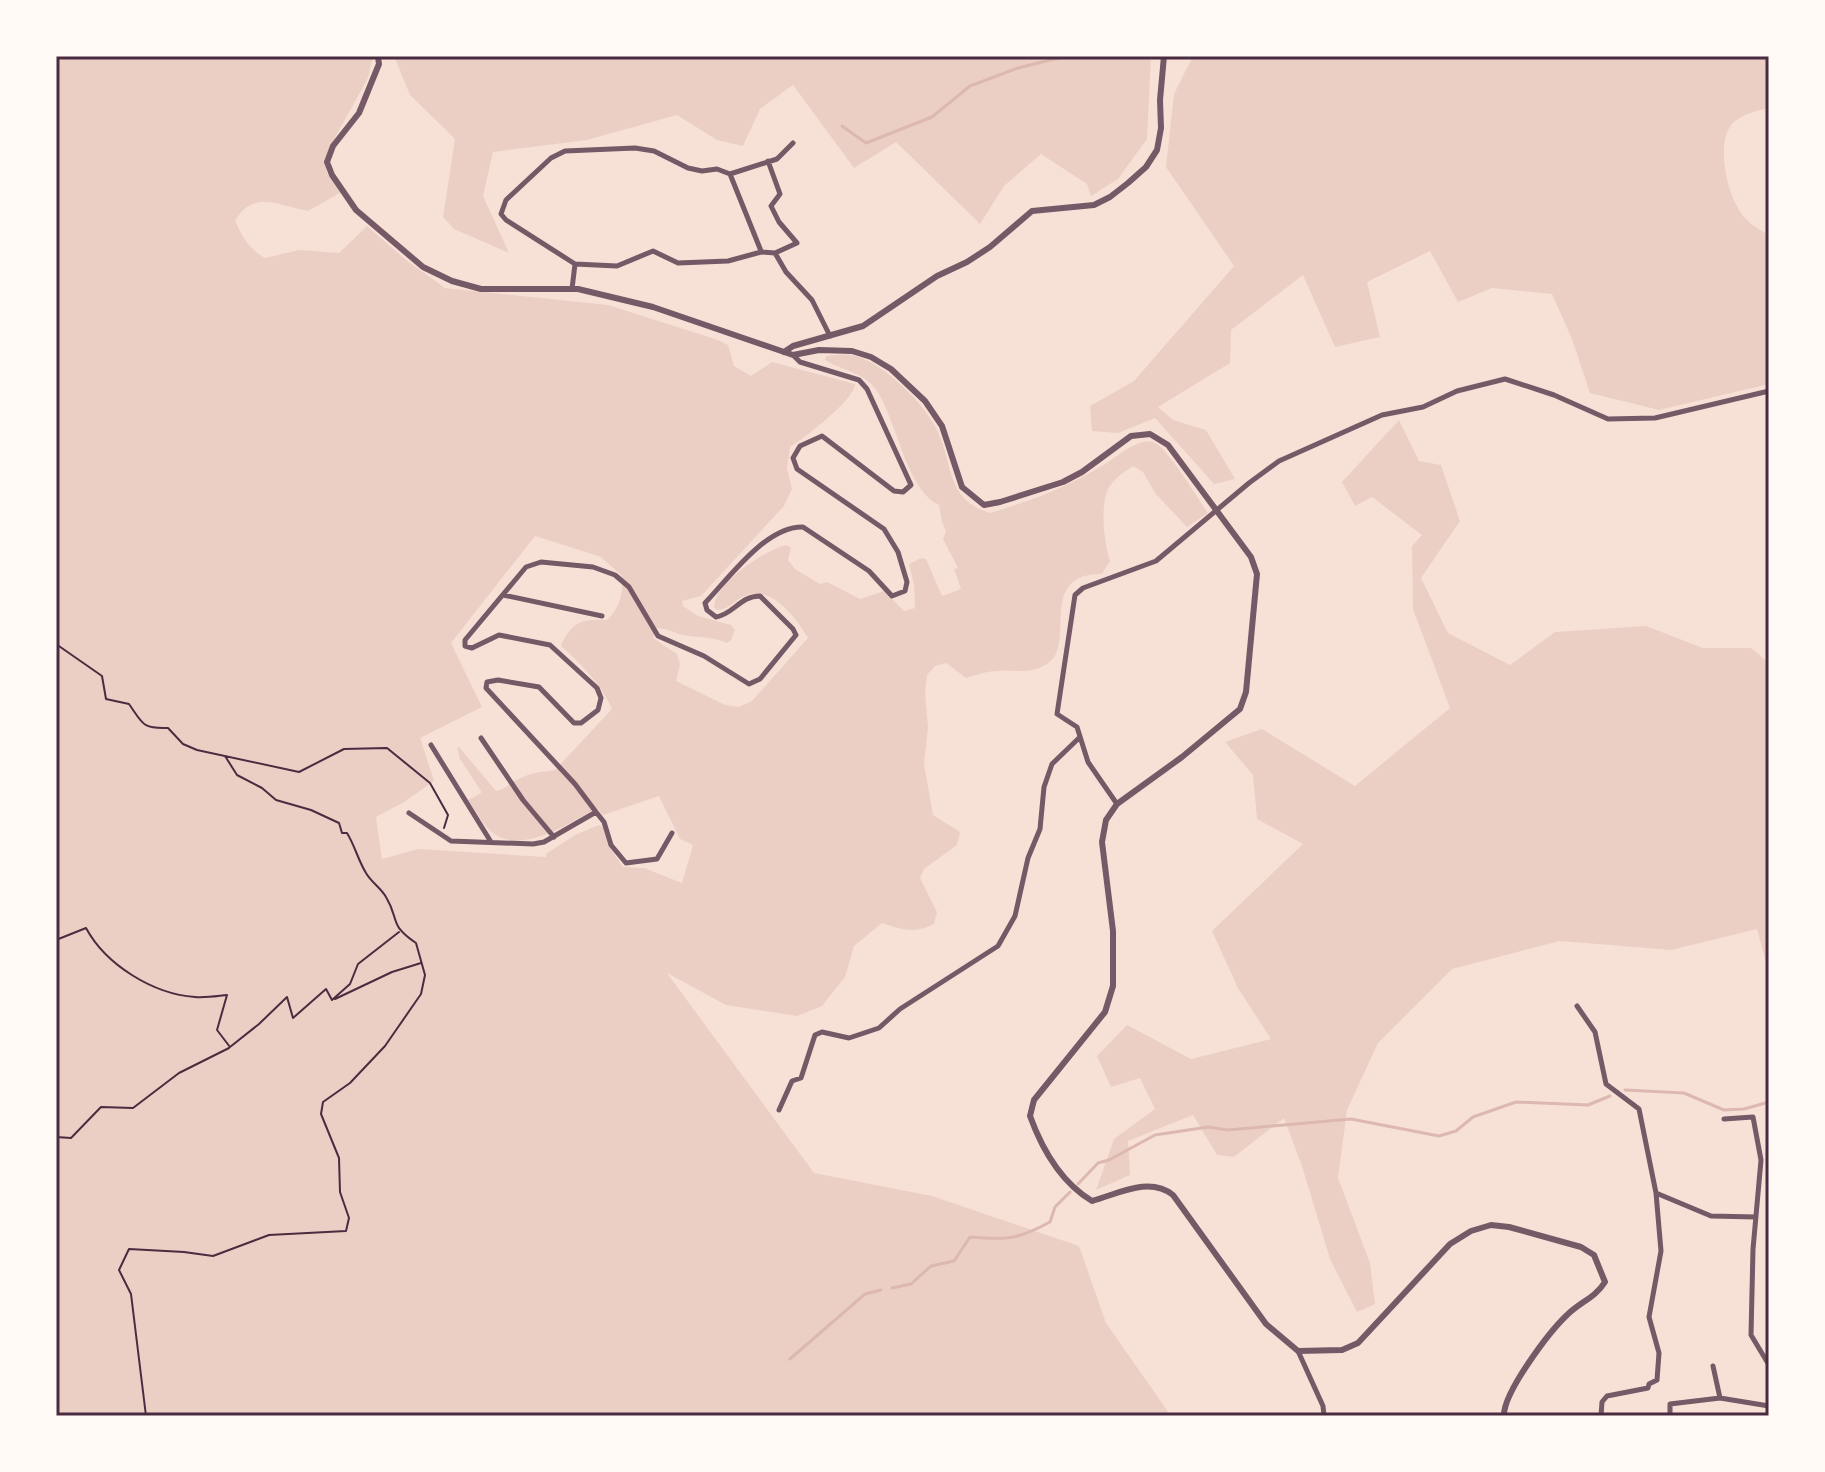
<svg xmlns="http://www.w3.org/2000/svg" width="1825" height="1472" font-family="Mulish,sans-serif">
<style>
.green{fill:#ebcfc5;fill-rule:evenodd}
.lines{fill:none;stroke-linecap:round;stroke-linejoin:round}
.stream{stroke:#dcb8b0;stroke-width:3}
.path{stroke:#4a2c40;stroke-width:2}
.minor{stroke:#755966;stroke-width:5}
.tertiary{stroke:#755966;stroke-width:6}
.neatline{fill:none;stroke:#4a2c40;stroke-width:3}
</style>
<rect width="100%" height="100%" fill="#f7e1d7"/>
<path class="green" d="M56,56H373L368,78L332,143L325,161L327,173L340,193L308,211C280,206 253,189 235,221C243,238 249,249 265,258L299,250L339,253L367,226L406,260L445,288L608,305L718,340L728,345L734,366L751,376L772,362L855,384C855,399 805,438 790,447L787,468L792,489L784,506L701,596L682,601L683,606L698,616L731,625L735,630L731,640L727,643C712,636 697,638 682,635C673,632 666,628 657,628L653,638L677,654L680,664L676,681L725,705L739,707L752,701L808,638C796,617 771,584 744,596C735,600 727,611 717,610L714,607C715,583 765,550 786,545L791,548L788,560L795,569L820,584L827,582L860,599L884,591L904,611L915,608L914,585L909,564L921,558L926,559L942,596L961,589L954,569L958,568L943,539L946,531L942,522L939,505C904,488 897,416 874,387C862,372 841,370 825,360L826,356C836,355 846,353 856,356C884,364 925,404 937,430C954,465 945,499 990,513C1033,500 1066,488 1105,464C1117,457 1139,436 1155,443C1169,450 1197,498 1208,513L1187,527L1155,493L1143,472L1133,466C1124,472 1113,479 1108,489C1100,507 1104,543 1110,561L1102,574C1035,574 1078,645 1047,664C1032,674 1014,670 997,671C987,671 976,675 966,678L946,663L935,666L927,675L925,693L928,727L924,764L933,815L960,832L957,845L924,869L920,878L937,912L934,924C915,934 902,930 882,923L854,946L845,977L822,1006L797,1016L726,1005L667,973L814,1173L932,1196L1079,1246L1106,1323L1171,1416H56ZM535,536L601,557L622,576C623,594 620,608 607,620C580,619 572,622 561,646C581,664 601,684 612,709L555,770C540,772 528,773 515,781C507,785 505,789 496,791L459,747H457L460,759L481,791V793L468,800C476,811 484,828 496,835C525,853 572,822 597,808L603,815L659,796L680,839L693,845L682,883L644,868L623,867L608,845L603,827L599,825L575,835L546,854V857L418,849L382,859L376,817L404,802L434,781L420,738L482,707L451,643Z
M394,56H1151L1147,139L1118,179L1091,196L1087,184L1041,154L1004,186L980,224L896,142L854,168L793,85L760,109L743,146L717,140L677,115L587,140L493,152L483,196L509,253L454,229L443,217L455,139L410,95Z
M1193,56H1769V108C1757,111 1737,115 1730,127C1716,148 1728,198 1744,217C1750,224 1761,231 1769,235V384L1659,410L1590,393L1572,339L1552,294L1492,288L1458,302L1430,251L1367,282L1380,337L1335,347L1303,275L1231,330L1230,363L1158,407L1173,420L1206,430L1235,479L1214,484L1155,418L1118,433L1092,431L1090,406L1134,381L1234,266L1166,167L1174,94Z
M1399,420L1419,461L1441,465L1460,521L1421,578L1448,633L1510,665L1555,632L1646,626L1703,648H1751L1769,663V973L1757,929L1671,950L1560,941L1452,969L1378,1043L1347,1110L1338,1178L1370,1263L1375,1304L1357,1312L1330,1259L1302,1166L1284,1118L1234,1157L1217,1155L1193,1115L1128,1141L1130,1175L1096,1190L1114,1139L1155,1109L1140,1078L1111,1087L1097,1056L1127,1025L1191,1059L1271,1039L1238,988L1212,931L1303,844L1257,819L1253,775L1225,742L1262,729L1355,786L1450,708L1413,609L1412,546L1422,535L1372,497L1355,506L1342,482Z"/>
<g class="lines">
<path class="stream" d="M842,126L866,143L932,117L970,86L1018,68L1066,56
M1625,1090L1684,1093L1724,1110L1744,1109L1769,1102
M1078,1184L1098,1163L1109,1160L1155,1135L1208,1127L1228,1130L1351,1119L1439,1136L1456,1131L1473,1117L1516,1102L1588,1105L1610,1096
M892,1288L911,1284L931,1266L954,1261L970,1237C1006,1240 1017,1240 1050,1222L1055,1207L1070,1192
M790,1359L865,1294L881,1290"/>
<path class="path" d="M56,644L102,676L106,699L129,704C143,724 142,729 168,728L183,744L197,750L299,772L344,749L387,748L430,783L448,815L444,828
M56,940L86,928C106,965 153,994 195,997C206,998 217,996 227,995L217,1030L230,1047L259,1024L287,997L293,1018L326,989L332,1000L350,984L358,964L399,932
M335,999L392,972L421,963
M56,1137L71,1138L101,1107L133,1108L179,1073L229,1048
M146,1416L131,1294L119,1270L129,1249L184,1252L213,1256L269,1235L346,1231L349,1218L340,1192L339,1158L321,1114L323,1102L350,1083L385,1046L421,994L425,975L416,943C388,924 400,920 386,897C381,888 371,882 366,873C358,860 355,846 347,833H342L339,823L311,810L276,800L262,788L237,775L225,756"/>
<path class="minor" d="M730,174L761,251
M775,253L786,272L812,300L830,336
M575,264L617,266L653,251L678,263L728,261L761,252L775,253L797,243L779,222L771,206L780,194L768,161
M572,289L575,264L506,220L501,214L506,200L551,158L565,151L635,148L654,151L688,168L702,171L717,169L730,174L777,159L793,143
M503,595L602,616
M481,738L523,800L554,837
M431,745L491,842
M1117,804L1088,762L1077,727L1057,714L1075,595L1083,588L1156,561L1249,483L1279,461L1382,415L1423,407L1457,391L1505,379L1554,395L1608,419L1655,418L1769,391
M596,812L604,822L611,845L626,863L657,859L672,833
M409,813L451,841L533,844L544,842L596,812L575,784L486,688L487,682L498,680L539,687L574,723H581L598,710L601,698L597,688L550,645L499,635L472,648L465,646V640L526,567L541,562L593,567L615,575L629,587L658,636L704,656L749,684L760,679L796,635L793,629L760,596C740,596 734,614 716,617L707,610L705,603C730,577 766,526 803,527L869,571L892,596L905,591L907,582L898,552L884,529L797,469L793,458L800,446L822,436L894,491L903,492L911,485L867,389L859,380L800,362L793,355
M1577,1006L1595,1032L1606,1084L1639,1109L1656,1193
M779,1110L792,1081L801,1078L815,1035L822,1032L849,1038L879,1028L900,1009L998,946L1015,916L1028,858L1040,829L1044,787L1052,764L1080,737
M1724,1119L1753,1117L1761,1160L1753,1249L1751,1335L1769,1365
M1298,1351L1323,1406L1324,1416
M1713,1366L1720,1398
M1601,1416L1602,1402L1607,1396L1648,1388L1649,1384L1657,1380L1659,1353L1649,1317L1661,1251L1656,1193L1711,1216L1756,1217
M1670,1416V1404L1720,1398L1769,1406"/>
<path class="tertiary" d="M378,56L379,64L359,113L333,146L327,162L332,175L356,210L423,267L452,281L481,289H578L653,307L793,355L819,350L852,351L871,357L891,369L925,401L942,426L962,487L984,505L1000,502L1063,482L1082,472L1131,436L1150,434L1168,445L1251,557L1257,574L1246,692L1240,709L1182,757L1117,804L1106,820L1102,842L1113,931V986L1105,1012L1034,1100L1030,1116C1042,1149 1062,1183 1092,1201C1118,1194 1149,1176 1173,1195L1266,1324L1298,1351L1342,1350L1358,1343L1450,1244L1471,1231L1491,1225L1509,1227L1581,1247L1594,1255L1605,1282C1595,1298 1580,1302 1567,1315C1549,1332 1503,1393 1504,1416
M784,352L793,346L863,326L937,276L967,262L990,247L1032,211L1094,205L1110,197L1128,183L1146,167L1157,150L1161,128L1160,100L1164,56"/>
</g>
<rect width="1825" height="1472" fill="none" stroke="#fffaf5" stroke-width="116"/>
<rect x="58" y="58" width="1709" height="1356" class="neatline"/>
</svg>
